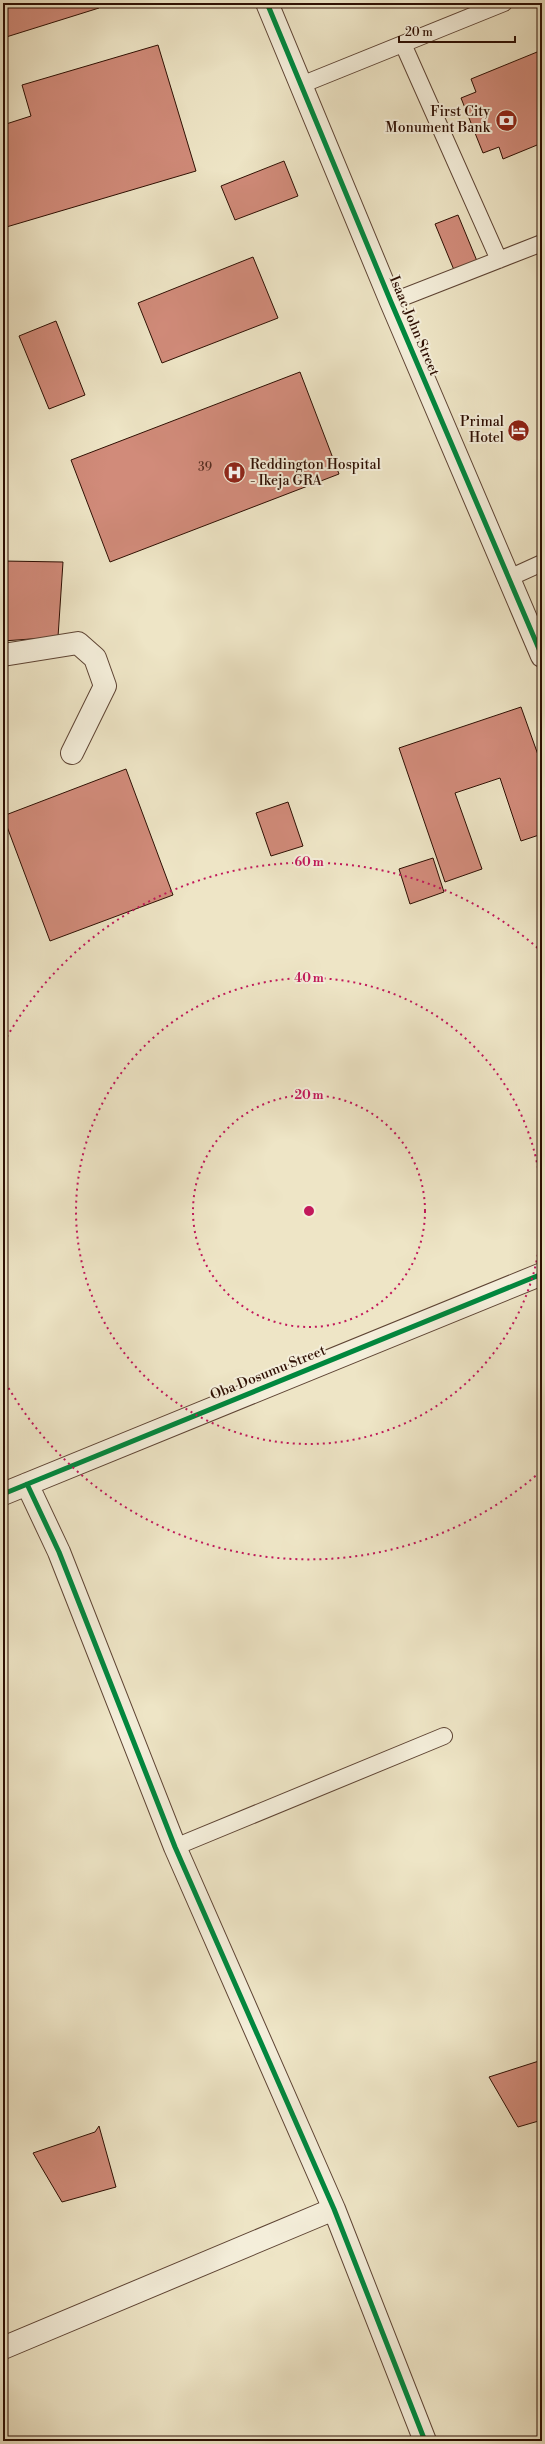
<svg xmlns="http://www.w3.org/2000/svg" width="545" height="2444" font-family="'Libre Bodoni',serif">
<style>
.building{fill:#d18b7a;stroke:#2e0f03}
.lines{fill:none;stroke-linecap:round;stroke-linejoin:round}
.service-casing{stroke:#5e4434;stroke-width:18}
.minor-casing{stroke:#5e4434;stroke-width:24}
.service{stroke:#f4eeda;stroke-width:16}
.minor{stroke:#f4eeda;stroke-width:22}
.cycleway-casing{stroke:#f4eeda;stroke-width:8}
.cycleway{stroke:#00873e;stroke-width:5}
.ring{fill:none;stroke:#c2185b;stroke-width:2;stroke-dasharray:2 4}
.labels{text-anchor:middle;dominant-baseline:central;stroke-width:4;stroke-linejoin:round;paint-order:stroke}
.number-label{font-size:12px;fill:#572e21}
.poi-label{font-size:14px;fill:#2e0f03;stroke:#f4eeda;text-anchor:end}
.street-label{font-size:14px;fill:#2e0f03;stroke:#f4eeda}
.centre{fill:#c2185b;stroke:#f4eeda;stroke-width:2}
.ring-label{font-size:12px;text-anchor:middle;font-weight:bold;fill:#c2185b;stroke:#f4eeda;stroke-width:4;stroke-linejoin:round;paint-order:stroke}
</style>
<rect width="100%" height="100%" fill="#eee5c6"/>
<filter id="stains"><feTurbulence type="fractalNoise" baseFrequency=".005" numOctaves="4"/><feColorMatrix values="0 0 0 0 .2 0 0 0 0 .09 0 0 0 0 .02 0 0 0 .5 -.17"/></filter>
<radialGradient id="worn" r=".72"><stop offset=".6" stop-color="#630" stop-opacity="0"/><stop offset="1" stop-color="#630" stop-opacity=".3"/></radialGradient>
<path class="building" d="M3,3H98L99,8L3,38Z
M158,45L196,171L3,228V125L31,116L22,85Z
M542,50V143L503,159L499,147L483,153L461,98L476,92L471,79Z
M3,88L7,98L3,99Z
M284,161L298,196L235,220L221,186Z
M458,215L477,261L454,270L435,224Z
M253,257L278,318L162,363L138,303Z
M56,321L85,395L49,409L19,336Z
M300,372L339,474L110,562L71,460Z
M3,561L63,562L58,637L3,641Z
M521,707L542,766V834L521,841L500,778L455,793L482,869L445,882L399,748Z
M126,769L173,895L50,941L3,816Z
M288,802L303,846L271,856L256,813Z
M433,858L444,892L410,904L399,869Z
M542,2060V2120L518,2127L489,2077Z
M99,2126L116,2187L62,2202L33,2153L95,2132Z"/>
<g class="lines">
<defs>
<path id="service" d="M403,44L499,260
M301,85L504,3
M391,302L542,243
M509,578L542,563
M175,1847L444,1736"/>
<path id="minor" d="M267,3L391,302L542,656
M3,655L78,643L95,658L105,686L72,753
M27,1484L59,1552L175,1847L334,2209L425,2441
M3,1494L542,1274
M3,2348L334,2209"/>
</defs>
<use href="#service" class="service-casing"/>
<use href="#minor" class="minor-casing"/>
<use href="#service" class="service"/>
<use href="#minor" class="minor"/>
<defs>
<path id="cycleway" d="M267,3L391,302L542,656
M27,1484L59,1552L175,1847L334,2209L425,2441
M3,1494L542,1274"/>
</defs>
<use href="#cycleway" class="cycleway-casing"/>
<use href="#cycleway" class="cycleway"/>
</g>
<g class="ring">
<circle cx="309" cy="1211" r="116"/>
<path d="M542 1213A233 233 0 1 1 542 1209"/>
<path d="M540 1472A349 349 0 0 1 4 1380M4 1042A349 349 0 0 1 540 950"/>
</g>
<defs>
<symbol id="bank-disc" viewBox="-11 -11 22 22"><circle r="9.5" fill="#8f2418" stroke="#f4eeda"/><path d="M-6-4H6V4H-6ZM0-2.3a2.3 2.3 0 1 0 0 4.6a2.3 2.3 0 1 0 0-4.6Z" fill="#fff"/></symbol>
<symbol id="hotel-disc" viewBox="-11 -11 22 22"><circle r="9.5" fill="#8f2418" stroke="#f4eeda"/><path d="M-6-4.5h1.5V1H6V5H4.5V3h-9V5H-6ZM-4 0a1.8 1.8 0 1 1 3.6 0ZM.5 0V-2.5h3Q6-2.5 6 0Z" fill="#fff"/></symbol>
<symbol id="hospital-disc" viewBox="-11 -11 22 22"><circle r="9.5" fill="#8f2418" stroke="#f4eeda"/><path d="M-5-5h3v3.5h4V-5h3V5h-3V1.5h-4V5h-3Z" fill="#fff"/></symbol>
</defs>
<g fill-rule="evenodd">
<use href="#bank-disc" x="494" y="108" width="25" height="25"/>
<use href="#hotel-disc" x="506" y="418" width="25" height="25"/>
<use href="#hospital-disc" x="222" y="460" width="25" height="25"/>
</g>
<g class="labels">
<g class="number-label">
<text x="205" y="467">39</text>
</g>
<g class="poi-label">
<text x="490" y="112">First City<tspan x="490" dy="16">Monument Bank</tspan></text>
<text x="504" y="422">Primal<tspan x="504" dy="16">Hotel</tspan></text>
<text x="250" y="465" text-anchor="start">Reddington Hospital<tspan x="250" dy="16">- Ikeja GRA</tspan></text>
</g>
<g class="street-label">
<text transform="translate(414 326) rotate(67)">Isaac John Street</text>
<text transform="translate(268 1373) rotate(-22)">Oba Dosumu Street</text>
</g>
</g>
<circle cx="309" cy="1211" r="6" class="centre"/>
<g class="ring-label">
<text x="309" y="866">60 m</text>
<text x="309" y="982">40 m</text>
<text x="309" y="1099">20 m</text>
</g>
<rect width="545" height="2444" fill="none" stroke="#eee5c6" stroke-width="16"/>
<rect x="4" y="4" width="537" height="2436" fill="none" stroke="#2e0f03" stroke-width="2"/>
<rect x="8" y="8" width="529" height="2428" fill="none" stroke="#2e0f03"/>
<path d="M399 36v6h116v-6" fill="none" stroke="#2e0f03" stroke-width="2"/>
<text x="405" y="36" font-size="12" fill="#2e0f03" stroke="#f4eeda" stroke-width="3" paint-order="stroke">20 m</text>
<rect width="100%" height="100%" filter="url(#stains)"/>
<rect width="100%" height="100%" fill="url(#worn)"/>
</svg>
